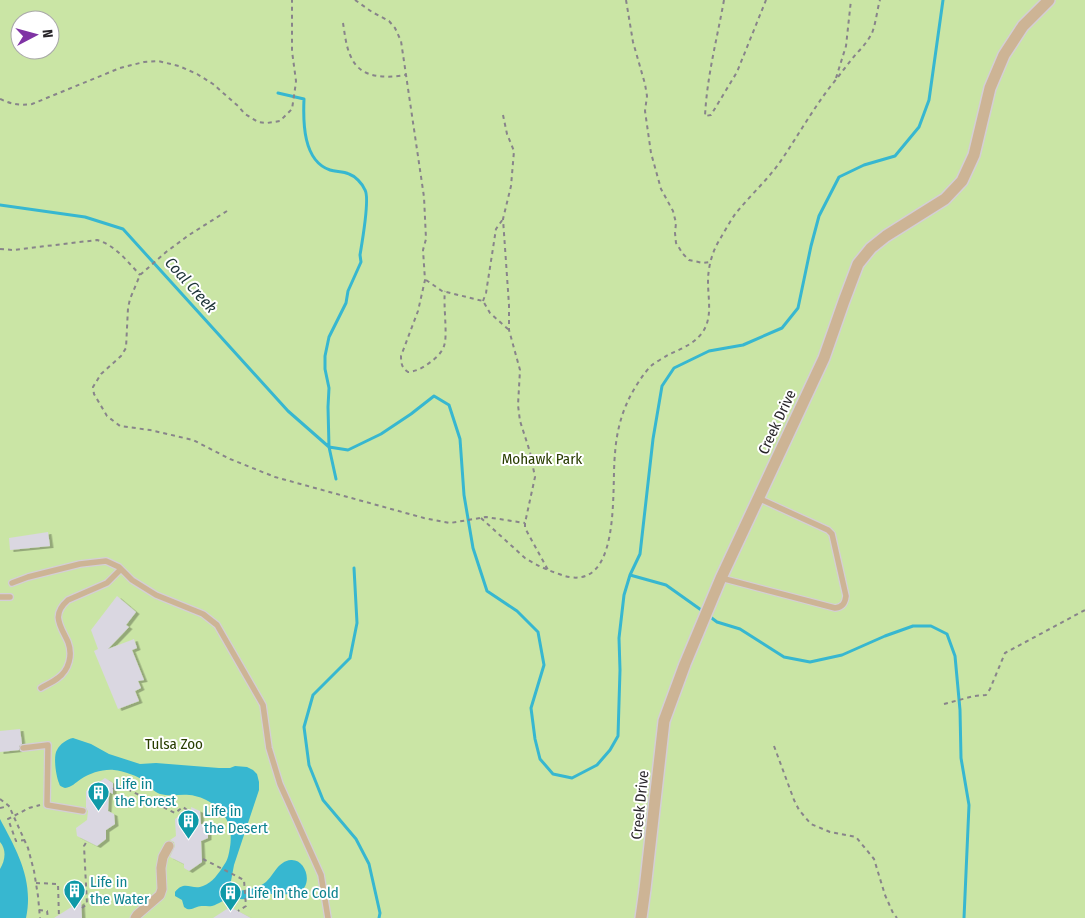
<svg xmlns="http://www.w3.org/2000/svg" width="1085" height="918" font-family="'Fira Sans Condensed',sans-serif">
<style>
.green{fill:#cae5a5;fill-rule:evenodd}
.water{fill:#37b7d0}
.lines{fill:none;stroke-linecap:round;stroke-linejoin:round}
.stream{stroke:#37b7d0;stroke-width:3}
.building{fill:#dad7e1;filter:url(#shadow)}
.service-casing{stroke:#d4ced6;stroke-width:8}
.pedestrian-casing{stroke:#d4ced6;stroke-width:11}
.minor-casing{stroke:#d4ced6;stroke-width:14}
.path{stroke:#88848a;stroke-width:2;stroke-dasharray:4 4;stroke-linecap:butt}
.service{stroke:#cdb495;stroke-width:5.5}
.pedestrian{stroke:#cdb495;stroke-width:9}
.minor{stroke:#cdb495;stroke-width:11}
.labels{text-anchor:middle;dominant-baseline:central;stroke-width:4;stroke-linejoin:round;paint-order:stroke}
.street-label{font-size:15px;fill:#282529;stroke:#fff}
.park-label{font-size:15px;fill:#293d00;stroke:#fff}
.culture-label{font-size:15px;fill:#0d838f;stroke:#fff;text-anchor:start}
.water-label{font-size:16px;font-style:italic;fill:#1c3237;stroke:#fff}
</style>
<defs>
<filter id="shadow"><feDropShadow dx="3.5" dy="2" stdDeviation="0" flood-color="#0004"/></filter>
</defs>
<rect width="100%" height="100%" fill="#faf3fc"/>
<path class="green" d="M0,0H1085V918H0ZM20,20H50V50H20Z"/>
<path class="water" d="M73,738L91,744L109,754L140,764L156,763L219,768H230L235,766L247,767L253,770L257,774L259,782V790L234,865L231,881L232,888L237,891C246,890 259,888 266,882C274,875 278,861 291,860C305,859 313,882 301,891C292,897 274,892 264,895C259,896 254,899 249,899C243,900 236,898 230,899C224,899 219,904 212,906C208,907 202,905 197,907C193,908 192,910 187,909L184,907L182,900L175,896V892C185,879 192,891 203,886C212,883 219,873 224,865C228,860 229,853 230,847C231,841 231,833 230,828C226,812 210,799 195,796C183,793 172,797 160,794C153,792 151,786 146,782C138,776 124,771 114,770C103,769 90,773 81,779C75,783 72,787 65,788C61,786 60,787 59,783C56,776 53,756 57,750C60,744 67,739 73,738Z
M0,819C17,851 34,880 26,918H0V869C5,861 7,850 0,842Z"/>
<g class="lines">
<path class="stream" d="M278,93L304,99C303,122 303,161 330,170C336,172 343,171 349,174C355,176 362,183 365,190C370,198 362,243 360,255L361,262L348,291L346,303L329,337L325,356V369L329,388L328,407L329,447L336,479
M0,205L85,217L123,229L288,411L329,447
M329,447L348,450L381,434L411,414L434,396L449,405L460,439L464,495L473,548L487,591L517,611L538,632L544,665L531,708L535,739L540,759L553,774L572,778L597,765L610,750L618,736L620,670L619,638L624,595L630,575L640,554L653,439L662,386L674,368L709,351L743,345L782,328L798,308L811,246L819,216L839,177L864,165L895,156L919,127L929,100L943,0
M354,568L357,623L350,658L313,695L304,727L309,765L323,800L356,839L369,864L380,913L379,918
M630,575L666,585L704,612
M709,616L717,622L740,629L784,657L810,662L842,655L885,636L913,626H931L947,634L955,656L960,710L961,758L969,805L964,918"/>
</g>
<path class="building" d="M48,532L50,546L10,550L9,538Z
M117,596L136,612L126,625L129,627L108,649L134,639L137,648L132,650L144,680L138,681L141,688L135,691L139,701L118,709L94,651L98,649L91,630Z
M20,729L22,744L19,746V750L0,752V731Z
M105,778L113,783V794L109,792L108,811L114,814L115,824L106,830V839L97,846L77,836L76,828L87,820L88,811L86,808V791Z
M191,807L200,811L201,824L208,827V838L201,841L202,862L189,871L184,868V864L170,857L175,846L174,842L170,840L176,836L175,819L184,812L192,817Z
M81,901L82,918H54Z
M230,907L238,911L251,918H213Z"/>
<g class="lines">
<defs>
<path id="service" d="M721,578L835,608C843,607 845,603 846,596L832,534L828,530L758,498
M12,583L28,577L80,564L106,561L119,567L132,580L156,595L203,614L217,625L263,705L269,748L280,784L321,875L328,918
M0,597H10
M41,688C46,685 53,682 58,678C69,670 73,655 68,642C60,625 51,615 68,600L107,583L121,569
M23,748L48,745L47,805L83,811"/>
<path id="pedestrian" d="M135,918L137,915L160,895L162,889L161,868L163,857L169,846"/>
<path id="minor" d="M641,918L645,889L664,721L685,664L721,578L824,358L844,301L858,264L871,248L886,236L945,199L962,181L974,155L990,88L1004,55L1023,26L1049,0"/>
</defs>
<use href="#service" class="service-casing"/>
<use href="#pedestrian" class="pedestrian-casing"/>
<use href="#minor" class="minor-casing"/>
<path class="path" d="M355,0L372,12L389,21L395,28L401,41L424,197L426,239L423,250L425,280L418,311L401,356C401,364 402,368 408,372C418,371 424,367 432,361C437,357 442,352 444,346C448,336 443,305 445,291
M626,0L633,42L645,84L647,96L645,111L651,153L661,189L673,211L676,223L675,233L676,243L683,254L689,260L703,263L711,262
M724,0C717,39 707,76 705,116L711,115L737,72L766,0
M343,23C345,35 346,48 352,59C362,79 386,78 405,75
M836,78L846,46L851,0
M0,99C11,104 20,106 32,104L120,68L144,62L158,61L179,66L197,74L213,84L238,106L245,114L258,122L267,123L280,121L292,109L295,89L296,81L292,51V0
M503,115L507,134L514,151L511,186L503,219L509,305V330L520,370L518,405L520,421L530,452L535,477L525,523V528L548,570
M227,211L189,235L166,252L140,275L130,299L128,308L126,348L121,356L101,374L93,387L94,394L107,416L120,426L150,430L193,440L230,459L275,477L424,518L450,523L486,517L525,523
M0,249L13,250L97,240C115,245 128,262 140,275
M426,280L442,291L483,301L490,313L509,330
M483,301L486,293L496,229L503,219
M481,518L525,558C536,565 547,570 559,574C623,599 611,488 615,454C616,437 620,418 627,403C631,393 644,372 652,365C656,362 663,358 668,355C680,349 693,345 702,333C713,318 708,299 708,282C708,267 712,252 720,239C725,231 730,221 736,213C749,197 765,182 778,165C796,139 811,112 830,87C839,76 847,65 856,54C862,48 868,41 872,33C876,23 877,10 880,0
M944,704L974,696L986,695L990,689L1005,653L1085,610
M774,746L794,800L799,810L811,824L830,832L856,837L874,859L885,895L893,913L897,918
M113,789L121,786L175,813L183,807L191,813
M0,799L9,806L28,848L34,871L38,896L40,918
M0,808L9,806
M25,840L16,841L8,819L29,808L40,805
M203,859L244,880L246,906L238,911
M36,883L58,884L59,918
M82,908L87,904L84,846L87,841
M39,910L47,911L48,918"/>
<use href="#service" class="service"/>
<use href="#pedestrian" class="pedestrian"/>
<use href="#minor" class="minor"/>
</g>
<defs>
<symbol id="building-pin" viewBox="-11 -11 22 30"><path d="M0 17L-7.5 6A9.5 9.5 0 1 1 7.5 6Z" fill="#0f9aa8" stroke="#fff"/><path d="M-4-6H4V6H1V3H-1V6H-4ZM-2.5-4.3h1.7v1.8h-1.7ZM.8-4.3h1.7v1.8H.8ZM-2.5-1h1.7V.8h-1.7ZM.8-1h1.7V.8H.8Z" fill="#fff"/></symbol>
</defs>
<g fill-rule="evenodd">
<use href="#building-pin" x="86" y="780" width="25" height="34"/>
<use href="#building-pin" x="176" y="808" width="25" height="34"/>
<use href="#building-pin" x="62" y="878" width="25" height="34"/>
<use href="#building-pin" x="218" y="880" width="25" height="34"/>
</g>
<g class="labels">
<g class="street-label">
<text transform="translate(777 422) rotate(-65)">Creek Drive</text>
<text transform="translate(640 805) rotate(-84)">Creek Drive</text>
</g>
<g class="park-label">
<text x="542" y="459">Mohawk Park</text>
<text x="174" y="744">Tulsa Zoo</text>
</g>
<g class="culture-label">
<text x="115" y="784">Life in<tspan x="115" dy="17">the Forest</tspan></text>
<text x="204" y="811">Life in<tspan x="204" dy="17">the Desert</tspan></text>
<text x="90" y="882">Life in<tspan x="90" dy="17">the Water</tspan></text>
<text x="247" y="893">Life in the Cold</text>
</g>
<g class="water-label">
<text transform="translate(191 285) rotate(48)">Coal Creek</text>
</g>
</g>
<g transform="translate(35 35) rotate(84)"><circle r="24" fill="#ffffff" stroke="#a9a8a9"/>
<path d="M0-4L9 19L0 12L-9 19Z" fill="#7f33a4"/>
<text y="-8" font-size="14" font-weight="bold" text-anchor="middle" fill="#282529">N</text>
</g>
</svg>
